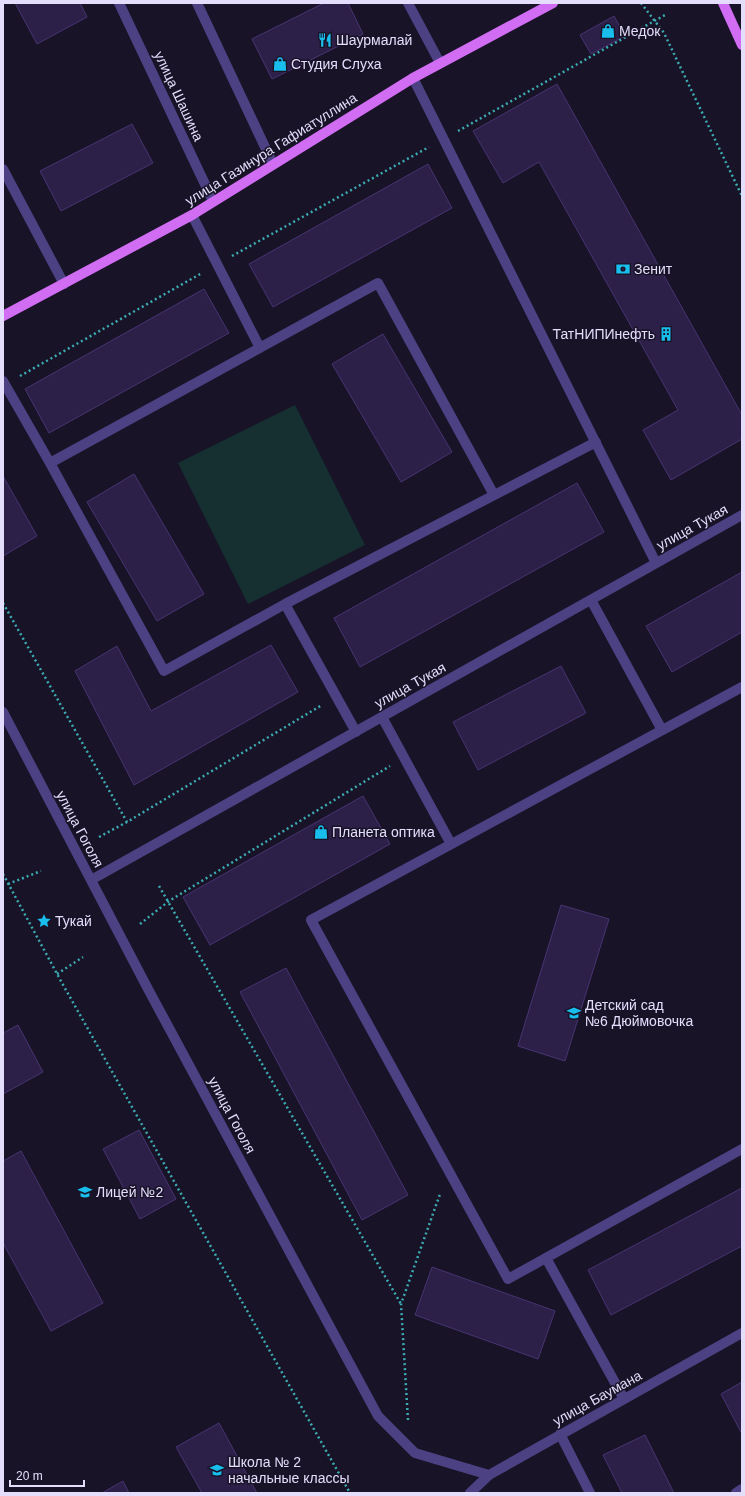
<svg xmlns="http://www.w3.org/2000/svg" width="745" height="1496" font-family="Arial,sans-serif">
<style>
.green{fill:#163032}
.building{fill:#2d2048;stroke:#473472}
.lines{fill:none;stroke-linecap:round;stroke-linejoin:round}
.path{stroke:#3bacb2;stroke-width:2.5;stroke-dasharray:2 3;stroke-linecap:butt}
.minor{stroke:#4c4283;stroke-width:10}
.major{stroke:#d06df3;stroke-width:10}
.labels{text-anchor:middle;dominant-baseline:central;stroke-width:3;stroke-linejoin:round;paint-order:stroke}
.poi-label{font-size:14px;fill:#e4ddfc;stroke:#191328;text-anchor:start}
.street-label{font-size:14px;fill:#e4ddfc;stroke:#191328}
</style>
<rect width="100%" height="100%" fill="#191328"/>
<path class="green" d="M295,405L365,545L248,604L178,463Z"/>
<path class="building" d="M15,3H80L87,17L37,44Z
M324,3H348L363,34L272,79L252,39Z
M614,16L625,36L591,54L580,35Z
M557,84L742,415V439L671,480L643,430L678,410L539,162L503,183L473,131Z
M132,124L153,163L61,211L40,171Z
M428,164L452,208L273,307L249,264Z
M204,289L229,333L49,433L25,389Z
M383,334L452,452L401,482L332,364Z
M134,474L204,594L157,621L87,502Z
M3,476L37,536L3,556Z
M577,483L604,532L360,667L334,618Z
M742,572V632L672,672L646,626Z
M271,645L298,692L134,785L75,671L117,646L151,711Z
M561,666L586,713L478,770L453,722Z
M363,796L390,844L210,945L183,897Z
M561,905L609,919L565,1061L518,1046Z
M286,968L408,1195L362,1220L240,992Z
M18,1025L43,1072L3,1094V1033Z
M139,1130L176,1199L140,1219L103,1149Z
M21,1151L103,1303L51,1331L3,1243V1161Z
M742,1188V1246L611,1315L588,1270Z
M432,1267L555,1311L538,1359L415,1315Z
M742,1382V1434L721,1394Z
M219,1423L257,1493H202L176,1447Z
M645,1435L674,1493H622L603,1455Z
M123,1481L129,1493H102Z"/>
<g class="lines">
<path class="path" d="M641,3L664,33L742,196
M458,131L665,15
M232,256L429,147
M20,376L202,273
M3,603L127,822
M99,837L127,822L322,705
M3,874L62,983L350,1493
M8,884L41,871
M159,886L401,1304
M140,924L169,901L390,766
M57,974L83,957
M408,1420L401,1304L440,1194"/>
<path class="minor" d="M119,3L213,201
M197,3L273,164
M408,3L440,63
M413,78L656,563
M3,169L64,284
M192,215L260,348
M3,381L50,463
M591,600L662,730
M285,604L164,671L50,463L378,283L494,495
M742,687L311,920L508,1279L742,1149
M3,712L148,989L378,1416L415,1453L489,1475
M382,717L451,844
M356,732L285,604L596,442
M91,880L742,515
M546,1258L624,1399
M560,1434L590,1493
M470,1493L489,1475L742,1333
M736,1493L742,1489"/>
<path class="major" d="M723,3L742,45
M3,316L192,215L413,78L553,3"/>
</g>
<defs>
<symbol id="shop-bare" viewBox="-9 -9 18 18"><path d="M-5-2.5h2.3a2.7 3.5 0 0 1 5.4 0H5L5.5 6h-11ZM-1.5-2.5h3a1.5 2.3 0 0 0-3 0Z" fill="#19bfec" stroke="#191328" stroke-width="2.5" paint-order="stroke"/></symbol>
<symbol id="restaurant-bare" viewBox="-9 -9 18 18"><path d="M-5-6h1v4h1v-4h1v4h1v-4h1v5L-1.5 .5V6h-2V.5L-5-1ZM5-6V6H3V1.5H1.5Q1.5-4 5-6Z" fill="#19bfec" stroke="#191328" stroke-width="2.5" paint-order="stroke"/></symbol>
<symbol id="bank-bare" viewBox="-9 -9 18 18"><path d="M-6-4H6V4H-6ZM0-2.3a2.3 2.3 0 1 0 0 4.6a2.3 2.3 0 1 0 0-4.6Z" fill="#19bfec" stroke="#191328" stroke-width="2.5" paint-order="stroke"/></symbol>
<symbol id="building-bare" viewBox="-9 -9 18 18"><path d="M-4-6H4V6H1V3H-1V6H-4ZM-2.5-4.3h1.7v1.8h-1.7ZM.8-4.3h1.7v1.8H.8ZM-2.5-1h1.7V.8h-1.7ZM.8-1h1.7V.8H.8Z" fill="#19bfec" stroke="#191328" stroke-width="2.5" paint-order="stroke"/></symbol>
<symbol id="sight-bare" viewBox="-9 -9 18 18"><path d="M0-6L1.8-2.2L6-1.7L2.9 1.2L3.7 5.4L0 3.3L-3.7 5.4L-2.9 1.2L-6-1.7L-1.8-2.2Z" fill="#19bfec" stroke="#191328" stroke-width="2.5" paint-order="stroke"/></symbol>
<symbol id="school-bare" viewBox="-9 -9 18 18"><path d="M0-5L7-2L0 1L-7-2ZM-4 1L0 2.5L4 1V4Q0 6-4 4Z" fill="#19bfec" stroke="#191328" stroke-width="2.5" paint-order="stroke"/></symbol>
</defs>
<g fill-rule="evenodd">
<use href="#shop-bare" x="598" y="21" width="20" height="20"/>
<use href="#restaurant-bare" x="315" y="30" width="20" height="20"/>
<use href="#shop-bare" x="270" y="54" width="20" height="20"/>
<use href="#bank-bare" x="613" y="259" width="20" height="20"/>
<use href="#building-bare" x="656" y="324" width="20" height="20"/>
<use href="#shop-bare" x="311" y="822" width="20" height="20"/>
<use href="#sight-bare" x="34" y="911" width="20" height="20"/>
<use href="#school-bare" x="564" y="1003" width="20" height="20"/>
<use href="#school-bare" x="75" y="1182" width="20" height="20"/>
<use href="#school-bare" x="207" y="1460" width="20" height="20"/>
</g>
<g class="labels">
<g class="poi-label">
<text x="619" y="31">Медок</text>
<text x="336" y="40">Шаурмалай</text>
<text x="291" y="64">Студия Слуха</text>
<text x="634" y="269">Зенит</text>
<text x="655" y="334" text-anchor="end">ТатНИПИнефть</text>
<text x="332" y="832">Планета оптика</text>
<text x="55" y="921">Тукай</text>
<text x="585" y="1005">Детский сад<tspan x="585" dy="16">№6 Дюймовочка</tspan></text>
<text x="96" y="1192">Лицей №2</text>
<text x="228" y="1462">Школа № 2<tspan x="228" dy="16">начальные классы</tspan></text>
</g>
<g class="street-label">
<text transform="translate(179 96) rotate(65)">улица Шашина</text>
<text transform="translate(271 149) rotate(-32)">улица Газинура Гафиатуллина</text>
<text transform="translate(692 527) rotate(-29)">улица Тукая</text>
<text transform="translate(410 685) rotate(-29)">улица Тукая</text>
<text transform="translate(80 829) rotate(62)">улица Гоголя</text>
<text transform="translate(232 1115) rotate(62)">улица Гоголя</text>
<text transform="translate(597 1398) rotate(-29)">улица Баумана</text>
</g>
</g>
<rect width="745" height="1496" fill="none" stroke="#e4ddfc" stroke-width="8"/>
<path d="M10 1480v6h74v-6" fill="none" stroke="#e4ddfc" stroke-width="2"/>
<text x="16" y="1480" font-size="12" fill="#e4ddfc" stroke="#191328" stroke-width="3" paint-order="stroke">20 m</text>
</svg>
